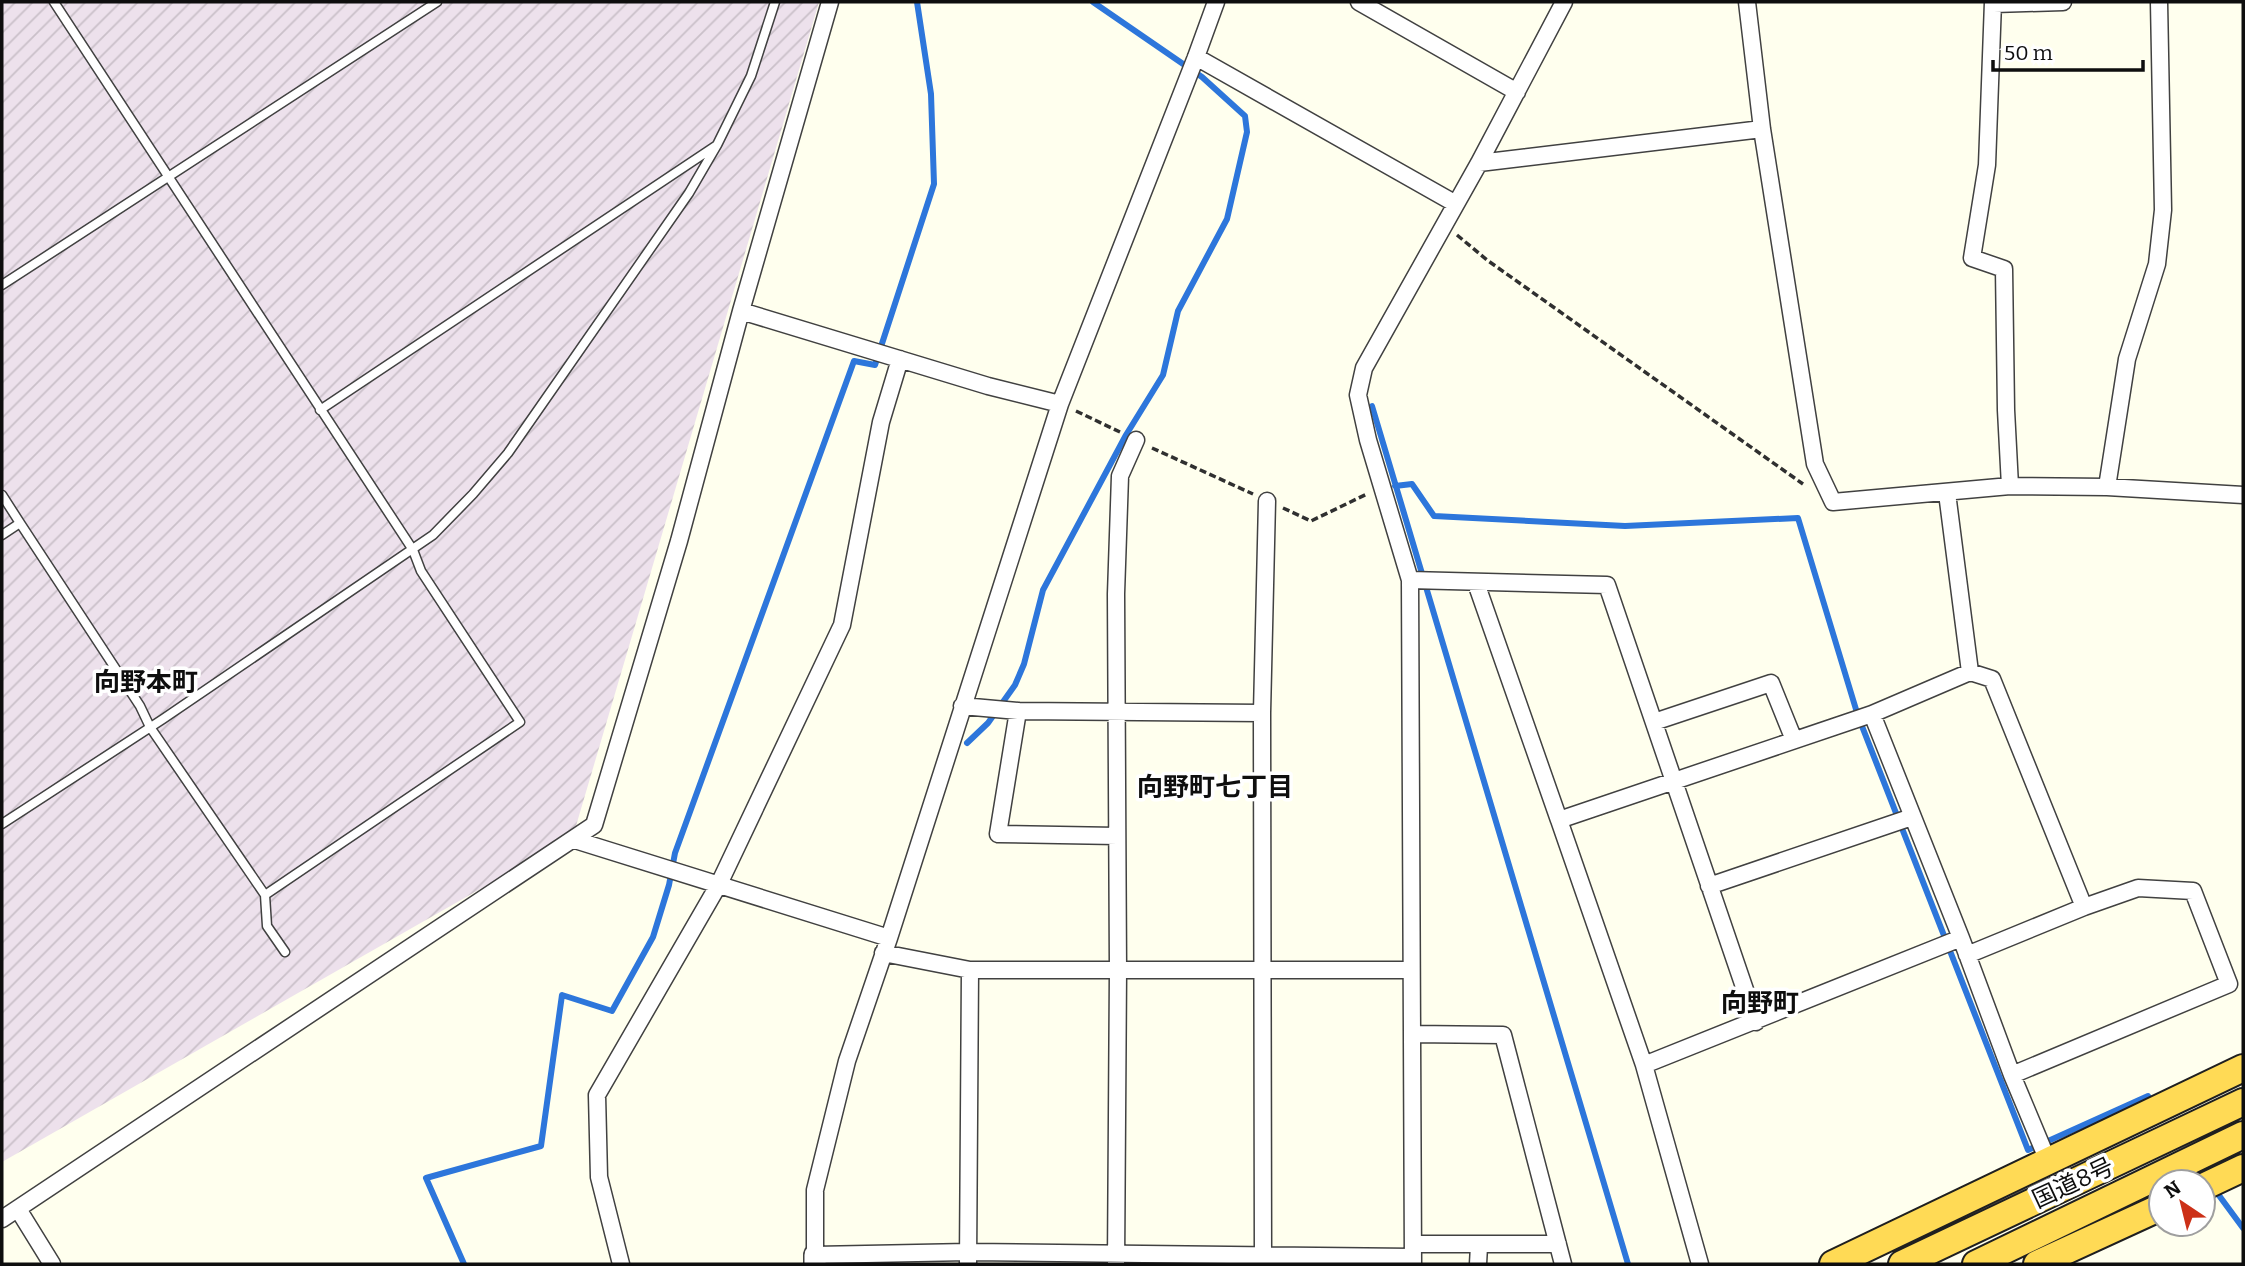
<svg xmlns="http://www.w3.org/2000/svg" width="2245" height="1266" font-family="Bitter,'Noto Sans JP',serif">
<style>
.industrial{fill:url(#industrial-furrows)}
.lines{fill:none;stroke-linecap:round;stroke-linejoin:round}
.stream{stroke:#2d76db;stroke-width:6}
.service-casing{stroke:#414141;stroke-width:11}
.minor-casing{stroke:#414141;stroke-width:19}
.tertiary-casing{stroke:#414141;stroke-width:24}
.trunk-casing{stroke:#1f1f1f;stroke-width:30}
.path{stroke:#303030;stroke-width:3.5;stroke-dasharray:7 3.5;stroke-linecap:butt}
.service{stroke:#fff;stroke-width:8}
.minor{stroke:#fff;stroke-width:16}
.tertiary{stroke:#fff;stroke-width:21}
.trunk{stroke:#ffda55;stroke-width:26}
.labels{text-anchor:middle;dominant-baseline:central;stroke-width:7;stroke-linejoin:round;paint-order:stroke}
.street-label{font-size:24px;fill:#0e0e0e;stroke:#fff}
.neighbourhood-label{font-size:26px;font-weight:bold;fill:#0e0e0e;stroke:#fff}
</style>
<defs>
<pattern id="industrial-furrows" width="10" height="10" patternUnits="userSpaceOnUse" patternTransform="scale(1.75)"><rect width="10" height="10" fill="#ede1ec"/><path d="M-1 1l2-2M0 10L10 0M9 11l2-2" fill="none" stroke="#cac0c9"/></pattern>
</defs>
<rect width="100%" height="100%" fill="#ffe"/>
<path class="industrial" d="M2,2H819L573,836L2,1162Z"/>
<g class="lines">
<path class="stream" d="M1372,406L1628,1264
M1395,486L1412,484L1434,516L1625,526L1798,518L1858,716L2028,1150L2148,1096L2154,1104
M967,743L988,723L1015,685L1024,664L1043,590L1126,435L1163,375L1178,311L1227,219L1247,132L1245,116L1202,77L1093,2
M2215,1190L2243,1228
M464,1264L426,1178L541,1146L562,995L612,1011L653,937L669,885L675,853L854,361L875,365L934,184L931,94L917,2"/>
<defs>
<path id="service" d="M54,2L413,550L421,571L520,722L265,895
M2,285L437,2
M320,410L717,145L751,76L775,2
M2,495L20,523L2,535
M20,523L140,706L150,727L265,895L267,926L285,952
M2,824L163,719L433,535L473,494L508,453L689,193L717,145"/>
<path id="minor" d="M1216,2L1196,57L1060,404L889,938L847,1061L815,1190V1255L968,1252L1413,1257
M1359,2L1517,92
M1747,2L1762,129L1815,464L1833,502L2010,486L2107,487L2243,495
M1993,2L1987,165L1972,258L2004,269L2006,410L2010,486
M1994,4L2063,2
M1196,57L1456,204
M1479,163L1762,129
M741,311L988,386L1060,404
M2107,487L2127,359L2157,264L2163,210L2159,2
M1947,493L1970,672
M1410,580L1607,585L1756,1022
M1476,583L1559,820
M962,706L1018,711L1262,713
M1018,711L998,834L1117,836
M1654,722L1771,683L1794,740
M575,840L889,938
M1709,886L1912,817
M883,953L970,970H1411
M1967,955L2084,907L2138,888L2193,891L2229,984L2012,1075L1961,938L1872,714L1970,672L1992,679L2084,907
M1412,1034L1503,1035L1563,1264
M1644,1065L1961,938
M2012,1075L2048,1161
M18,1209L52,1264
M2,1219L594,825L679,541L741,311L830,2
M1413,1244H1558
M621,1264L599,1177L597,1095L719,884L842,625L881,422L900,359
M968,1264L970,970
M1116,1264L1118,970L1116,594L1120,476L1136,440
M1263,1264L1262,713L1267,501
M1413,1264L1410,580L1368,440L1358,395L1364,368L1479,163L1564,2
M1478,1264L1479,1246
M1700,1264L1644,1065L1559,820L1872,714"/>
<path id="tertiary" d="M815,1264V1255"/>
<path id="trunk" d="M2203,1187L2243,1168
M1833,1264L2243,1068
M1902,1264L2243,1102
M1976,1264L2243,1135
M2037,1264L2161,1207"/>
</defs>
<use href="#service" class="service-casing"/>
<use href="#minor" class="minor-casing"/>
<use href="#tertiary" class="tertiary-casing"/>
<use href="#trunk" class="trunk-casing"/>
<path class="path" d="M1457,235L1487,260L1803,484
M1076,411L1120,432
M1152,448L1253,494
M1283,508L1311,521L1367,494"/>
<use href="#service" class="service"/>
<use href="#minor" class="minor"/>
<use href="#tertiary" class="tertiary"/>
<use href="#trunk" class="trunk"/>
</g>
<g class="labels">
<g class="street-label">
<text transform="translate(2073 1183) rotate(-25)">国道8号</text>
</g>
<g class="neighbourhood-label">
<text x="146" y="682">向野本町</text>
<text x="1215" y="787">向野町七丁目</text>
<text x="1760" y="1003">向野町</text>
</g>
</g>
<rect width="2245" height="1266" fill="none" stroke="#0e0e0e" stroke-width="7"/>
<g transform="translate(2182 1203) rotate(325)"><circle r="33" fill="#ffffff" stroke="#9f9f9f" stroke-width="2"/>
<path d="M0-5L12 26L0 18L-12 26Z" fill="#cc3017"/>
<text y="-10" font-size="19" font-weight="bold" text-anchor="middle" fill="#0e0e0e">N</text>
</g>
<path d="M1993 60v10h150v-10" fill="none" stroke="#0e0e0e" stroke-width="3.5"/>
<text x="2004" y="60" font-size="21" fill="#0e0e0e" stroke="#ffffff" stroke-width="5" paint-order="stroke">50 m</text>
</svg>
